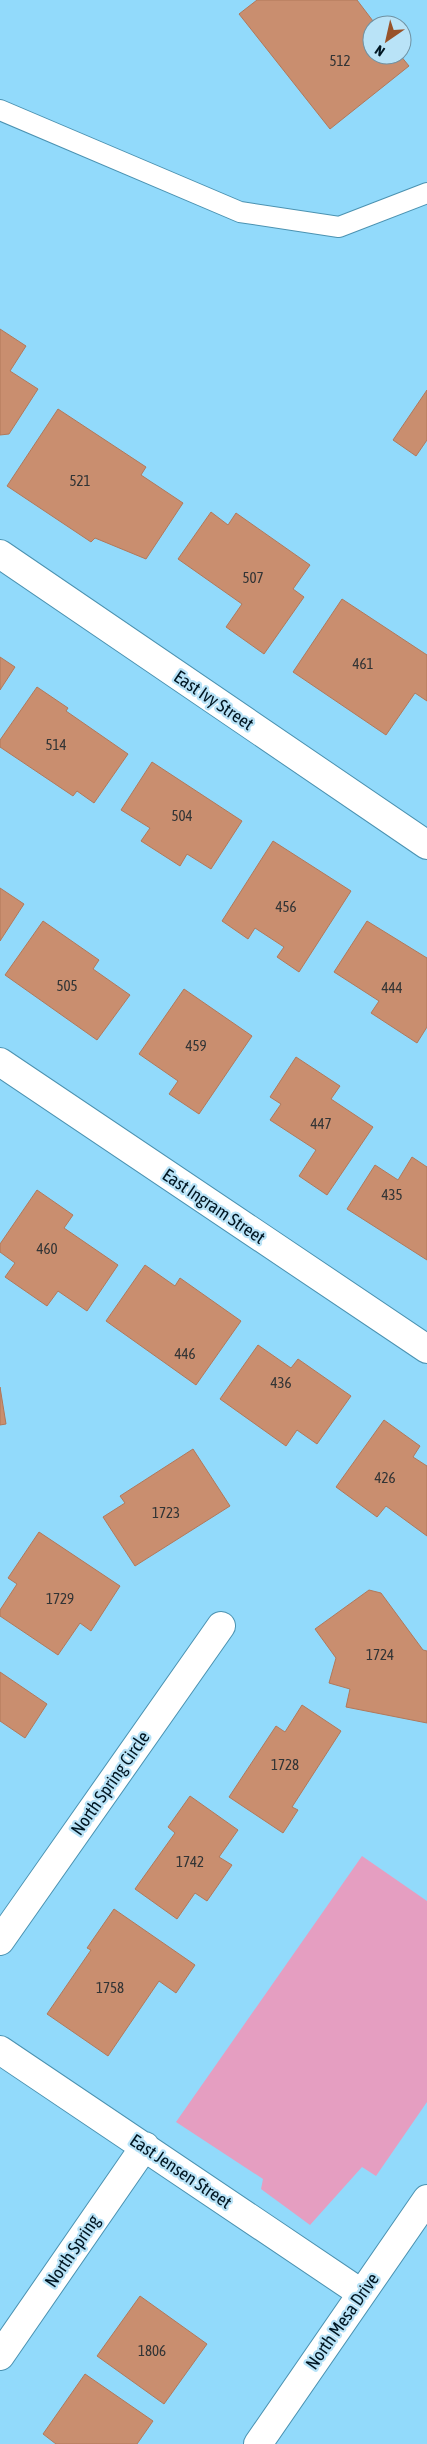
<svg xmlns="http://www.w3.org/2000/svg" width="427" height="2444" font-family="'Asap Condensed',sans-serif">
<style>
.green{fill:#e59ec1}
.building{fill:#c98e6f;stroke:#b2785a}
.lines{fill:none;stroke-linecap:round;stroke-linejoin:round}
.service-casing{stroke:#4b92b1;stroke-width:22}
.minor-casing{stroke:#4b92b1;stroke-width:30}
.secondary-casing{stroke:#4b92b1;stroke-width:30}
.service{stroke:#fff;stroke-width:20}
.minor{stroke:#fff;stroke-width:28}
.secondary{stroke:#fff;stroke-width:28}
.labels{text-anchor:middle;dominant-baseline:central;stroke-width:4.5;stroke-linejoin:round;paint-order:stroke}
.number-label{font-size:15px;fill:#323435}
.street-label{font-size:18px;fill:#001622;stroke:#b9e3f7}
</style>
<rect width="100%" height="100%" fill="#92dafb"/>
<path class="green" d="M362,1856L427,1901V2102L376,2176L362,2167L310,2225L261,2189L263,2179L176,2122Z"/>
<path class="building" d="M257,0H357L376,25H372V55H400L409,66L330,129L239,14Z
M0,329L26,346L10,371L38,389L9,434L0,435Z
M427,390V440L416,456L393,440Z
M58,409L146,467L141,475L183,503L146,559L95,538L91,542L7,486Z
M211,512L228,525L236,513L310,565L293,589L304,597L264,654L226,627L242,604L178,559Z
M342,599L427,655V701L415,693L386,735L293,672Z
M0,657L15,667L0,690Z
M37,687L68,708L66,711L128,754L94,803L77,791L73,796L0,747V740Z
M152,762L242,821L211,869L187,854L180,866L141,841L150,828L121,810Z
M273,841L351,891L299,972L277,957L284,947L255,928L248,939L222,921Z
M0,888L24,904L0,941Z
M43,921L99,960L93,969L130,995L97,1040L5,975Z
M367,921L427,958V1027L417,1043L371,1013L379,1001L334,972Z
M184,989L252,1036L199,1114L169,1094L178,1081L139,1054Z
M296,1057L340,1086L331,1099L373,1127L327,1195L299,1176L316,1150L270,1120L281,1104L270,1097Z
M412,1157L427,1167V1260L347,1209L375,1165L398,1180Z
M37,1190L73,1215L64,1228L118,1265L87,1311L58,1291L47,1306L5,1277L15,1263L0,1252V1244Z
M145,1265L175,1286L180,1278L241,1321L196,1385L106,1321Z
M258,1345L291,1368L298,1359L351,1396L317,1444L297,1430L286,1446L220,1399Z
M0,1387L6,1424L0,1425Z
M384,1420L420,1446L413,1457L427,1466V1536L386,1506L377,1517L336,1487Z
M193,1449L230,1506L135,1566L103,1517L125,1503L120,1496Z
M39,1532L120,1586L91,1631L80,1623L58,1655L0,1616V1610L17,1584L8,1578Z
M369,1590L381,1593L423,1650L427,1651V1723L346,1707L350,1689L329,1683L336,1658L315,1629Z
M0,1672L47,1704L25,1738L0,1721Z
M302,1705L341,1731L292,1807L298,1810L283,1833L229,1797L276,1726L285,1732Z
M190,1796L238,1830L219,1857L232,1865L207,1901L195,1893L177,1919L135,1889L175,1833L168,1827Z
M114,1909L195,1965L176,1993L159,1981L108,2056L47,2014L91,1950L87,1948Z
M140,2296L207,2344L164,2404L97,2356Z
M85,2374L153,2421L137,2444H56L43,2434Z"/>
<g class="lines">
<defs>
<path id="service" d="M0,110L240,212L339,227L427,193"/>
<path id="minor" d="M0,554L427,845
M0,1062L427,1349
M0,1941L221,1626
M0,2050L361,2293
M0,2356L145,2146"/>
<path id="secondary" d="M258,2444L427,2199"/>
</defs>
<use href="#service" class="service-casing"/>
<use href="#minor" class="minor-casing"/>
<use href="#secondary" class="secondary-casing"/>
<use href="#service" class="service"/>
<use href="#minor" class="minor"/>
<use href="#secondary" class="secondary"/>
</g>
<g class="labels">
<g class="number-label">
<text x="340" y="60">512</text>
<text x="80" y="480">521</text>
<text x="253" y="577">507</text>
<text x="363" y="663">461</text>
<text x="56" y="744">514</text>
<text x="182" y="815">504</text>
<text x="286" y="906">456</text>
<text x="67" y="985">505</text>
<text x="392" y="987">444</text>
<text x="196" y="1045">459</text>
<text x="321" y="1123">447</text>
<text x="392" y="1194">435</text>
<text x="47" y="1248">460</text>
<text x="185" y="1353">446</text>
<text x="281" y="1382">436</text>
<text x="385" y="1477">426</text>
<text x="166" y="1512">1723</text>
<text x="60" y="1598">1729</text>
<text x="380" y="1654">1724</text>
<text x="285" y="1764">1728</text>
<text x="190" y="1861">1742</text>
<text x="110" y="1987">1758</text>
<text x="152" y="2350">1806</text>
</g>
<g class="street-label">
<text transform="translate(214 700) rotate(34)">East Ivy Street</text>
<text transform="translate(214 1206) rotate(34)">East Ingram Street</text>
<text transform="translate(110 1783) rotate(-55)">North Spring Circle</text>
<text transform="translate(181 2171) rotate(34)">East Jensen Street</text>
<text transform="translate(72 2251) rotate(-56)">North Spring</text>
<text transform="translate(342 2321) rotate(-55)">North Mesa Drive</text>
</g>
</g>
<g transform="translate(387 40) rotate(214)"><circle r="24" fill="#b9e3f7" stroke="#6f91a2"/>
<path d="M0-4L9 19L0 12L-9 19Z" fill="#985229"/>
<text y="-8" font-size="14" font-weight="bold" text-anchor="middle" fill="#001622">N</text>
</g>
</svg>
